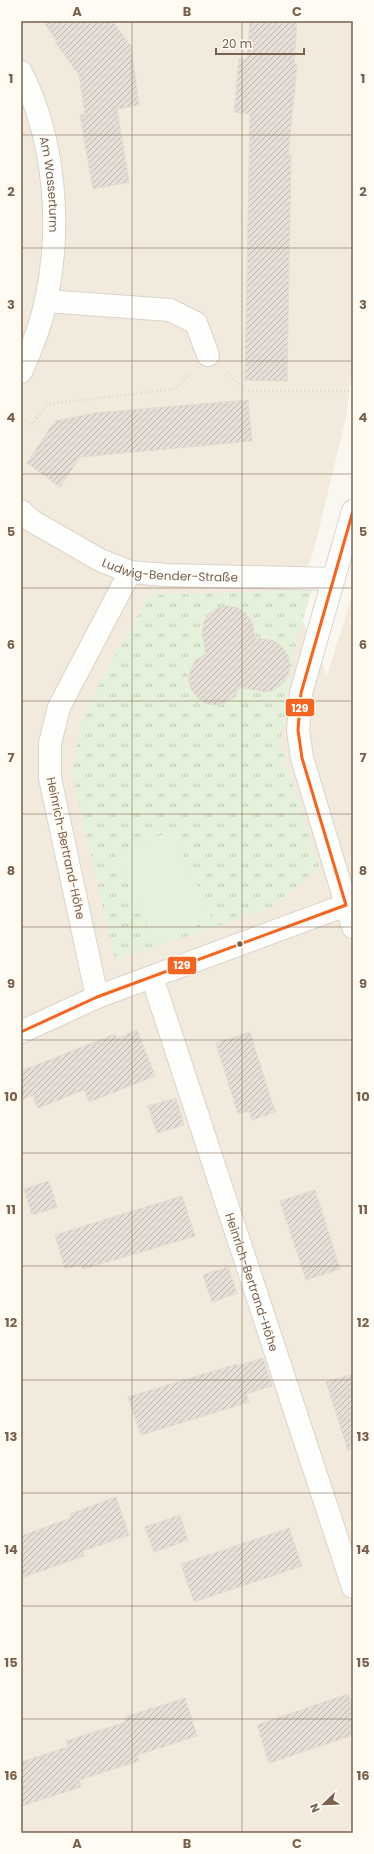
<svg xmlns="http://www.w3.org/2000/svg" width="374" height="1854" font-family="Poppins,sans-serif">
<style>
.residential{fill:#f2eadd}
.grass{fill:url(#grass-tufts)}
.pitch{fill:#e5f1da}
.building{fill:url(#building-hatch);stroke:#e3dbd1}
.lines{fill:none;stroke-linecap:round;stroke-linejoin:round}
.street-casing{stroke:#d9d4cd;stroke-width:24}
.secondary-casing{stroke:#dad4cd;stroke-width:24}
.path{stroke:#dcd6d0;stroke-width:2.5;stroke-dasharray:1 3;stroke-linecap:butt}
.street{stroke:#fefefd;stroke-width:22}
.secondary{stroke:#fefefd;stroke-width:22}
.bus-1-casing{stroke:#fffbf3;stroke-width:6}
.bus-1{stroke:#f26522;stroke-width:3}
.grid{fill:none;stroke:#7a614c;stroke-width:1;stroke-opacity:0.55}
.bus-dot{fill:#7a614c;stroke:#fffbf3;stroke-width:1.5}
.labels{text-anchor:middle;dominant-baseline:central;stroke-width:4;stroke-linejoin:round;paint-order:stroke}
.street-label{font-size:12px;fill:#7a614c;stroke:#fffbf3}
.line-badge{stroke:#fffbf3;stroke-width:1.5}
.badge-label{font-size:11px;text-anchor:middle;font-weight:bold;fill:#fff}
.neatline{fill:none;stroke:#7a614c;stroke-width:1.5}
.grid-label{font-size:13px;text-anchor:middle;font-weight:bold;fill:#7a614c}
</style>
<defs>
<pattern id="grass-tufts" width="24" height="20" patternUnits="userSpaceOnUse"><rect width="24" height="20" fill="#e5f1da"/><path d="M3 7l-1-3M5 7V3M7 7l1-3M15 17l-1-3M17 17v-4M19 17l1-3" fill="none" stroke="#bfc7b3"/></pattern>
<pattern id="building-hatch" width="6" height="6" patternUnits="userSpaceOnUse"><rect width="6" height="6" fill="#e6dfd7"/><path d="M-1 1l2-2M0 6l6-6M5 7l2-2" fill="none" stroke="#bfb8b1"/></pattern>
</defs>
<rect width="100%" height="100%" fill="#f9f7f0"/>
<path class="residential" d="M21,21H353V365L346,417L314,550L295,603L327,675L353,592V1833H21Z"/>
<path class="grass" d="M312,590L297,638L280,743L319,868L272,908L115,960L72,773L82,715L149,595Z"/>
<path class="pitch" d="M172,830L212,919L155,944L115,855Z"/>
<path class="building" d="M43,21H112L131,46L139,105L117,109L129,182L93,189L80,115L85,114L79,75L55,42L57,41Z
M250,21H297L294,64H297L288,155H291L287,381L245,380L250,114L234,112L239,59H247Z
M248,400L252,441L80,457L60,487L27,463L55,421L96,413Z
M228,606L238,608L246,614L252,622L255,638L274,641L282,647L288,656L290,666L288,676L282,684L274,690L264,692L240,687L234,697L226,702L215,705L205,703L197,697L191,689L189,679L191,669L196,660L206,654L202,632L204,622L209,614L217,608Z
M137,1030L155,1076L89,1102L84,1090L38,1108L33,1095L21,1100V1071L115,1034L117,1039Z
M250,1032L275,1112L252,1120L249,1111L238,1114L216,1043Z
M176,1098L184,1125L157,1133L148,1106Z
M49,1181L57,1207L32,1215L24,1189Z
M315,1190L340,1269L306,1280L280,1201Z
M182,1196L195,1236L83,1269L82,1264L65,1269L55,1235Z
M228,1267L237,1293L212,1302L203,1275Z
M263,1358L272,1386L246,1394L249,1402L141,1435L128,1397L237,1364V1366Z
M353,1374V1449L348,1450L326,1382Z
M116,1497L129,1535L83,1551L84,1556L21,1578V1536L71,1518L70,1514Z
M180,1515L188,1540L154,1552L145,1527Z
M289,1528L302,1566L194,1602L181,1564Z
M348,1694L353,1708V1735L269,1763L257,1725Z
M185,1698L197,1736L137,1755L139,1761L79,1780L81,1787L21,1806V1762L68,1747L66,1741L126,1722L125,1717Z"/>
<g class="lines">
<defs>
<g id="street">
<path id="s1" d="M21,72C55,139 62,227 46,300C42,321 30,352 21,372"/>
<path d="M46,301L170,310L196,323L208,355"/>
<path id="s2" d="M21,511L32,521L100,560L130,572L166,575L334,579"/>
<path id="s3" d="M152,977L353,1587"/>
<path d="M97,997L50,778V743L59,707L130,572"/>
<path d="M21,1032L97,997L346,905"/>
</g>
<path id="secondary" d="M353,511L301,693L298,730L302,758L353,927"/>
</defs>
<use href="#street" class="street-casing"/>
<use href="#secondary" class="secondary-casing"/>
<path class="path" d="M227,373L247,391H353
M21,418L33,424L47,404L175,389L190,373"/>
<use href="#street" class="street"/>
<use href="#secondary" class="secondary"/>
<defs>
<path id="bus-1" d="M346,905L302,758L298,730L301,693L353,511
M21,1032L97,997L346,905"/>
</defs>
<use href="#bus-1" class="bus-1-casing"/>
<use href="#bus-1" class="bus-1"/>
</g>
<path class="grid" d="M132,21V1833M242,21V1833M21,135H353M21,248H353M21,361H353M21,474H353M21,588H353M21,701H353M21,814H353M21,927H353M21,1040H353M21,1153H353M21,1266H353M21,1380H353M21,1493H353M21,1606H353M21,1719H353"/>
<circle class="bus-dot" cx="240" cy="944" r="3.5"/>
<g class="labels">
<g class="street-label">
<text stroke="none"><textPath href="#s1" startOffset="117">Am Wasserturm</textPath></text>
<text stroke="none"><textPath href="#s2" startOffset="165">Ludwig-Bender-Straße</textPath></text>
<text transform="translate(66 848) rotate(78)">Heinrich-Bertrand-Höhe</text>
<text stroke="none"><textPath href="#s3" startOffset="321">Heinrich-Bertrand-Höhe</textPath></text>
</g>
</g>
<g class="line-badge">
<rect x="285" y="698" width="30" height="19" rx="4" fill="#f26522"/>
<rect x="167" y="956" width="30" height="19" rx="4" fill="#f26522"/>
</g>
<g class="badge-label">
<text x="300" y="712">129</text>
<text x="182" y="969">129</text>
</g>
<rect width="374" height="1854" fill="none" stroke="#fffbf3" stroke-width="44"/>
<g transform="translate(324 1804) rotate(247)" stroke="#fffbf3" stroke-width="3" paint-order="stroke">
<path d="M0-3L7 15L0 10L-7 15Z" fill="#7a614c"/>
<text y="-6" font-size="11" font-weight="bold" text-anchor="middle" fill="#7a614c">N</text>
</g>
<path d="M216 48v6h88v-6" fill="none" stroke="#7a614c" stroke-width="2"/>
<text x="222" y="48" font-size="12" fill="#7a614c" stroke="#fffbf3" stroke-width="3" paint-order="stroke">20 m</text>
<rect x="22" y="22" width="330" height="1810" class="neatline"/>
<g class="grid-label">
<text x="77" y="16">A</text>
<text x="187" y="16">B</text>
<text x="297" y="16">C</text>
<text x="11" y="83">1</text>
<text x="363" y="83">1</text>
<text x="11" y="196">2</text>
<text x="363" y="196">2</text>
<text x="11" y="309">3</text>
<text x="363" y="309">3</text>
<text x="11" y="422">4</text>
<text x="363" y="422">4</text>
<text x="11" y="536">5</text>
<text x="363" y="536">5</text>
<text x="11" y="649">6</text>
<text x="363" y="649">6</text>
<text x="11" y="762">7</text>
<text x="363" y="762">7</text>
<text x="11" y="875">8</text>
<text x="363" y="875">8</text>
<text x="11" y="988">9</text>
<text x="363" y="988">9</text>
<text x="11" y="1101">10</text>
<text x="363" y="1101">10</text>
<text x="11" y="1214">11</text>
<text x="363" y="1214">11</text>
<text x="11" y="1327">12</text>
<text x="363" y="1327">12</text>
<text x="11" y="1441">13</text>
<text x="363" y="1441">13</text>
<text x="11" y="1554">14</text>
<text x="363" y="1554">14</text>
<text x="11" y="1667">15</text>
<text x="363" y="1667">15</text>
<text x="11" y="1780">16</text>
<text x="363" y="1780">16</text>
<text x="77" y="1848">A</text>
<text x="187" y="1848">B</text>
<text x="297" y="1848">C</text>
</g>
</svg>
